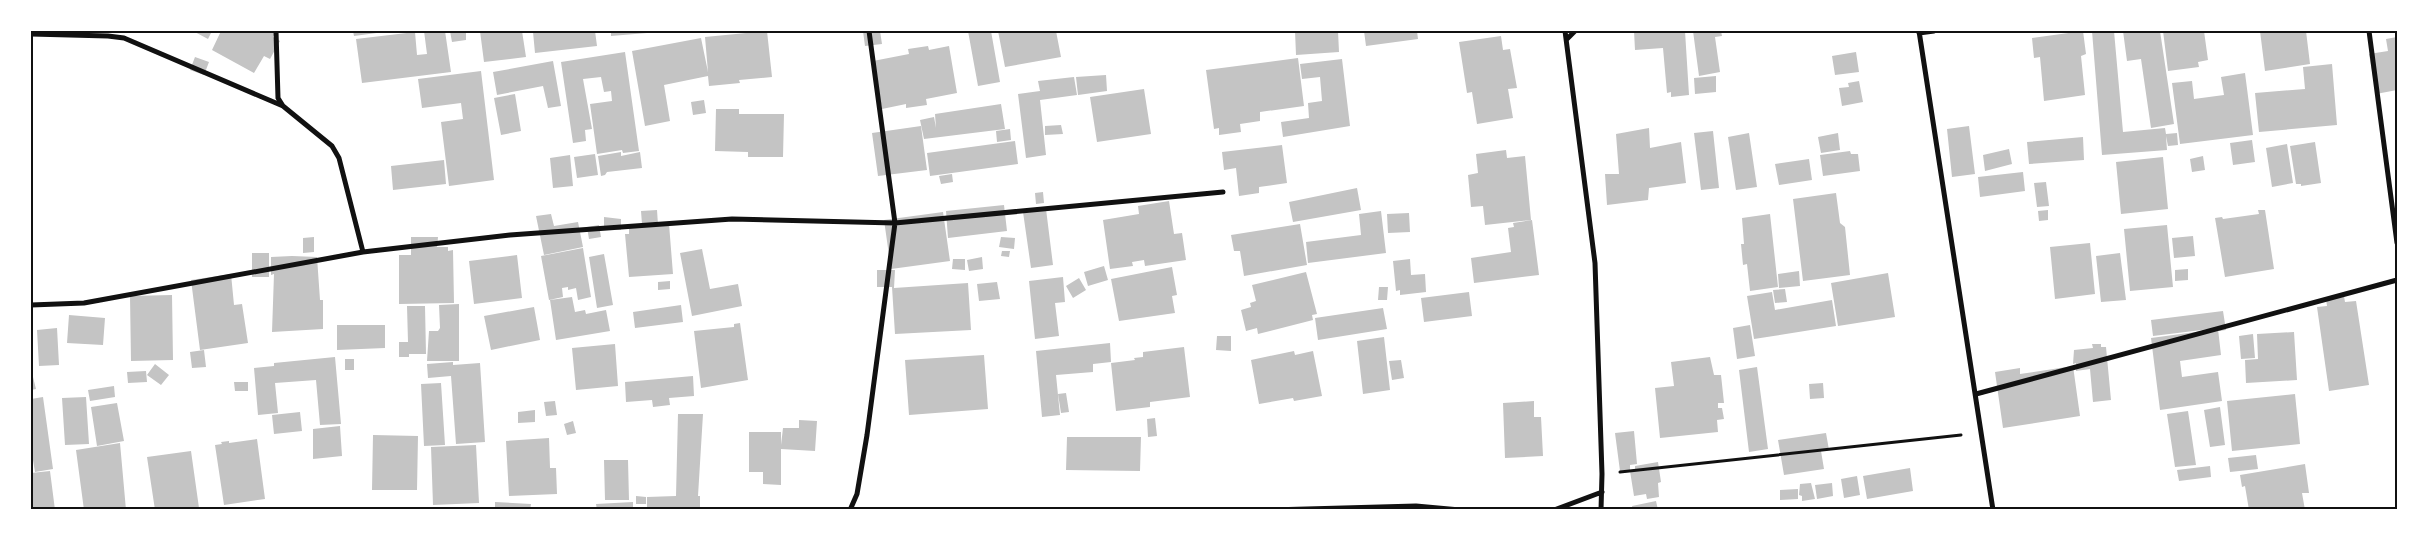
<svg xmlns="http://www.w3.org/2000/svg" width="2428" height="541" font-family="Raleway,sans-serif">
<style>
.building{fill:#c4c4c4}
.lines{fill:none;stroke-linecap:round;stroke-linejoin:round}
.path{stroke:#111;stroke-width:3}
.minor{stroke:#111;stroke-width:5}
.neatline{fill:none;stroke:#111;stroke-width:2}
</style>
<rect width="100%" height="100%" fill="#fff"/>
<path class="building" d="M193,31H212L208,39Z
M221,31H276L273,37L280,41L270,59L264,56L254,73L212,50Z
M353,31H384V32L354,36Z
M424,31H445L451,72L362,83L356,39L415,32L417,55L427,54Z
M450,31H466V40L452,42Z
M480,31H522L526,57L484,62Z
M542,31H595L597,46L535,53L533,32Z
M611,31H647V33L611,36Z
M767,31L772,77L739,80L740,83L709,86L708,76L664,85L670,121L645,126L632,51L701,38L708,72L705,37Z
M863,31H880L882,44L865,46Z
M968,31H991L1000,82L978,86Z
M998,31H1056L1061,57L1005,67Z
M1295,31H1338L1339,52L1296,55Z
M1364,31H1417L1418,39L1366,46Z
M1634,31H1685L1689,95L1671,97V92L1667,93L1663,48L1635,50Z
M1693,31H1721L1722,36L1715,37L1720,72L1699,76Z
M2083,31L2086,54L2081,56L2085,95L2044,101L2040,57L2034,58L2032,38Z
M2092,31H2114L2123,132L2165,128L2166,134L2177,133L2178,145L2168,146L2166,136L2167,150L2102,155Z
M2123,31H2160L2174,124L2151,128L2141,59L2127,61Z
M2163,31H2204L2208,60L2198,62L2199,67L2168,71Z
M2260,31H2306L2310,64L2265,71Z
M1501,36L1503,50L1510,49L1517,88L1508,89L1513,118L1477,124L1472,92L1467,93L1459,42Z
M2397,37V90L2376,94L2369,54L2388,51L2386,39Z
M928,46L929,50L949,46L957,93L926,99L927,105L906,108V104L882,109L873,61L909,54L908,49Z
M625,52L639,151L623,153L622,150L597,154L590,104L612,101L611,91L604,92L601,77L583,79L592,129L585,130L586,141L573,143L561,62Z
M1856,52L1859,72L1835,75L1832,56Z
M195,57L209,62L204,75L190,70Z
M1298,58L1304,106L1260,112V121L1240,124L1241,132L1219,135V128L1214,129L1206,70Z
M1342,59L1350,126L1283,137L1281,122L1309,118L1308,103L1322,101L1320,77L1302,79L1300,64Z
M553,61L561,106L548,108L543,86L497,95L493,72Z
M2332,64L2337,125L2259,132L2255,93L2305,89L2303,67Z
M481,71L494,180L449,186L441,122L463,119L461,103L422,108L418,79Z
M2245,73L2253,135L2180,144L2172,83L2192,81L2194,99L2224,95L2221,77Z
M1106,75L1107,91L1078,95L1076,77Z
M1716,76V92L1695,94L1694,78Z
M1074,77L1077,95L1040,100L1046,155L1026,158L1018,94L1040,91L1038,81Z
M1859,81L1863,102L1842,106L1839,88L1849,87L1848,83Z
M1144,89L1151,134L1097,142L1090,97Z
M515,94L521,131L501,135L494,98Z
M704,100L706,113L693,115L691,102Z
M1001,104L1005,129L924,139L920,120L934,117L936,128L935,114Z
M716,109H739V114H784L783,157H748V152L715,151Z
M1061,125L1063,134L1045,135V126Z
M921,126L927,170L878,176L872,133Z
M1969,126L1975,174L1952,177L1947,129Z
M1649,128L1650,148L1681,142L1686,183L1649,188L1648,200L1607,205L1605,174H1619L1616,134Z
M1010,129L1011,140L997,142L996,131Z
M1713,131L1719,188L1701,190L1694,133Z
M1749,133L1757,187L1736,190L1728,137Z
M1838,133L1840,150L1821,153L1818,137Z
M2083,137L2084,160L2029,164L2027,142Z
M2252,140L2255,162L2233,165L2230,143Z
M1015,141L1018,164L930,176L927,153Z
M2315,142L2321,183L2301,186V184H2296L2290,146Z
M2287,144L2293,183L2272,187L2266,148Z
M1282,145L1287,183L1259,187V193L1239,196L1236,168L1224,170L1222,152Z
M2009,149L2012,164L1985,171L1983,155Z
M1506,150L1507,158L1525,156L1531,220L1485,225L1483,206L1471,207L1468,175L1478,173L1476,154Z
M1850,151L1851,154H1858L1860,171L1823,176L1820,155Z
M621,152V156L640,152L642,168L607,172L605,175L601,176L598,156Z
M595,154L598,175L577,178L574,157Z
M570,155L573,186L553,188L550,158Z
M2203,156L2205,170L2192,172L2190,159Z
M2163,157L2168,209L2121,214L2116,162Z
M1809,159L1812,180L1779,185L1775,164Z
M444,160L446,184L393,190L391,166Z
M2023,172L2025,191L1980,197L1978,177Z
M952,174L953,182L941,184L939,176Z
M2046,182L2049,206L2037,207L2034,183Z
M1357,188L1361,210L1293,222L1289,202Z
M1043,192L1044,203L1036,204L1035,193Z
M1836,193L1840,223L1845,227L1850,275L1803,281L1793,199Z
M1169,201L1174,234L1182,233L1186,260L1145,266L1144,260L1132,262L1133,266L1110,269L1103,220L1139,214L1138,206Z
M1004,205L1007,231L948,238L946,211Z
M1046,209L1053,265L1031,268L1023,212Z
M657,210L658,225L669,224L673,274L629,277L625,234H629V225L642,224L641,211Z
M2048,210V220L2039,221L2038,211Z
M2258,210H2265L2274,269L2225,277L2215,218L2222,217L2223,219L2259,214Z
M1381,211L1386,253L1308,263L1306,242L1361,235L1359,214Z
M943,212L950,261L891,269L884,220Z
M1409,213L1410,232L1388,233L1387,214Z
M551,214L554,226L578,222L583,247L544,255L536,216Z
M1770,214L1778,287L1750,291L1747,264L1743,265L1741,244H1744L1742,218Z
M604,217L621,219V230L604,229Z
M1532,220L1539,275L1474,283L1471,258L1511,252L1508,228L1514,227L1513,223Z
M1300,224L1307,265L1244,276L1240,251H1234L1231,235Z
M599,225L601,237L589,239L587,227Z
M2167,225L2173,287L2130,291L2124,229Z
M2193,236L2195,256L2174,258L2172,238Z
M314,237V252L303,253V238Z
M411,237H438L437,247H448V251L453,250L454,303L399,304V255H411Z
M1001,237L1015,238L1014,249L999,247Z
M2090,243L2095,294L2055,299L2050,247Z
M583,248L591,297L578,300L576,288L568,290V287L562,288L563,297L549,300L541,256Z
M702,249L710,289L738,284L742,306L692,316L680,253Z
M1002,251H1010L1009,257L1001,256Z
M252,253H269V277H252Z
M2120,253L2126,300L2101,302L2096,256Z
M604,254L613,305L597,308L589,257Z
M517,255L522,298L474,304L469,261Z
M292,256L317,257L320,300H323V329L272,332L274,274L271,275V257Z
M982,257L983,269L969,271L967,260Z
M953,259H965V270L952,269Z
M1410,259L1411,275L1425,274L1426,292L1400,295V290L1396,291L1393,261Z
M1104,266L1108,280L1088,286L1084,272Z
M1172,267L1177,295L1172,296L1175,313L1119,321L1111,279Z
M2188,269V280L2175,281V270Z
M877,270H895L894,288L968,283L971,330L895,334L892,287H877Z
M1799,271L1800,286L1779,288L1778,274Z
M1306,272L1317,314L1312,315L1313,320L1258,334L1257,328L1246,331L1241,310L1251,307L1250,303L1256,301L1252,285Z
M1888,273L1895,317L1838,326L1831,283Z
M231,274L234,305L242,304L248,343L200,350L191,280Z
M1063,277L1065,302L1055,303L1059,336L1035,339L1029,281Z
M1079,278L1086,290L1073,298L1066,286Z
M670,281V289L658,290V282Z
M997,282L1000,299L979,301L977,284Z
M1379,287H1388L1387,300H1378Z
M1785,289L1787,302L1775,303L1773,290Z
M1469,292L1472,316L1424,322L1421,298Z
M1772,292L1775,310L1832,300L1836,326L1754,339L1747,296Z
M172,295L173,360L131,361L130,296Z
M2344,296L2345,302L2356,301L2369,385L2329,391L2317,307L2327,306L2326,299Z
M572,297L575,312L585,310L586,314L606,310L610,331L556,340L550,300Z
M459,304V361H427L429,331H438L440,328L439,305Z
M681,305L683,322L635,328L633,312Z
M407,306H425L426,354H409V357H399V342H408Z
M534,307L540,340L491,350L484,316Z
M1383,308L1387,329L1318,340L1315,318Z
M2223,311L2226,330L2219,331L2218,328L2153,336L2151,320Z
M69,315L105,318L103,345L67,343Z
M740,323L748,380L701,388L694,331L734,327V324Z
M337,325H385V348L337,350Z
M1750,325L1755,356L1737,359L1733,328Z
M57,328L59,365L39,366L37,330Z
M2218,329L2221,355L2180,361L2182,377L2218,372L2222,401L2160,410L2151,338Z
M2294,332L2297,380L2246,383L2245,360L2258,359L2257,334Z
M2253,334L2255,358L2241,359L2239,336Z
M1217,336H1231V351L1216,350Z
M1384,337L1390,390L1363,394L1357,341Z
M1110,343L1111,362L1093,364V372L1056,375L1060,415L1042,417L1036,351Z
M615,344L618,386L576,390L572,348Z
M2092,344H2101V347H2106L2111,400L2093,402L2090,369L2076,371V363L2073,364L2074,350L2093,348Z
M1184,347L1190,397L1150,402V407L1116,411L1111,363L1135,360L1134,358L1143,357V352Z
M204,350L206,367L192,368L190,352Z
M1294,351L1295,355L1313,351L1322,396L1294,401L1293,398L1259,404L1251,360Z
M984,355L988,409L909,415L905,360Z
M335,357L341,424L320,425L316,380L275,383L278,413L258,415L254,368L274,366V363Z
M1710,357L1714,375H1721L1724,403H1718V408H1722L1724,419L1717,420L1718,432L1660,438L1655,388L1674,386L1671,362Z
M345,359H354V370H345Z
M1401,360L1404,378L1392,380L1389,361Z
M453,362V365L480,363L485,442L456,444L451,376L428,378L427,364Z
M155,364L169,375L161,385L147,375Z
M2073,366L2080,416L2003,428L1995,372L2020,368V374Z
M1757,367L1768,449L1749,452L1739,370Z
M146,371L147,382L128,383L127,372Z
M693,376L694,396L669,398L670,405L653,407L652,400L626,402L625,382Z
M31,377H33L36,389L31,390Z
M234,382H248V391H235Z
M441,383L445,445L424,446L421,384Z
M1823,383L1824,398L1810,399L1809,384Z
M114,386L115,397L90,401L88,390Z
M1066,393L1069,412L1061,413L1058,394Z
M2295,394L2300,444L2232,451L2227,401Z
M43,397L53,469L35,472L31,448V399Z
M86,397L89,444L65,445L62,398Z
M555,401L557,415L546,416L544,402Z
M1534,401V417H1541L1543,456L1505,458L1503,403Z
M117,403L124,441L97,446L91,407Z
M2220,407L2225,445L2210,447L2204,410Z
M535,410V422L518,423V412Z
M2188,411L2196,465L2175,467L2167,414Z
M300,412L302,431L274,434L272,415Z
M678,414H703L698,496H700V510H647V497L676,496Z
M1155,418L1157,436L1148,437L1147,419Z
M799,420L817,421L815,451L781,449V485L763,484V472H749V432H781V445L783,428H799Z
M573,421L576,433L567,435L564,424Z
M340,426L342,456L313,459V429Z
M1634,431L1637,464L1630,465V470L1620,471L1615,433Z
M1826,433L1829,450L1821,451L1824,469L1784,475L1778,440Z
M373,435L418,436L417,490H372Z
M1067,437H1141L1140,471L1066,470Z
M549,438L550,468H556L557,494L509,496L506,441Z
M257,439L265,499L224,505L215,445L222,444L221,442L229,441V443Z
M120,443L126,510H84L76,450Z
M476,445L479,503L433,505L431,447Z
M191,451L199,508L155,510L147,457Z
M2256,455L2258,469L2230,472L2228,458Z
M604,460H628L629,500H605Z
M1658,462L1661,482L1658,483L1659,497L1647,499L1646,494L1634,496L1630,471L1635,469V466Z
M2305,464L2309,493H2302L2305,510H2249L2245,486L2242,487L2240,475Z
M2210,466L2211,477L2179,481L2177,470Z
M1910,468L1913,491L1867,499L1863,476Z
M50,471L55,510H31V473Z
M1857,476L1860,495L1844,498L1841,479Z
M1811,483L1815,499L1802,501V496L1799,495L1800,484Z
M1832,483L1833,496L1817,499L1815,485Z
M1798,489V499L1780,500V490Z
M636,496L646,497V504H636Z
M1656,501L1658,510H1633L1632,506Z
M495,502L531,504L530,510H495Z
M633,502V510H597L596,504Z"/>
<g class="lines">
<path class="path" d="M1620,472L1961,435"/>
<path class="minor" d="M276,31L278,98L283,106L332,146L339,158L363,252
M1565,31L1595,263L1602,474L1601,510
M1919,31L1993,510
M2369,31L2397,243
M1919,33L1934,31
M31,34L108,36L124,38L283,106
M1567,39L1575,31
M31,305L84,303L363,252L510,235L732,219L895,223L1223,192
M1976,394L2397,280
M850,510L857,494L867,435L895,223L869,31
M1266,510L1416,506L1460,510
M1554,510L1602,492"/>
</g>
<rect width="2428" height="541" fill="none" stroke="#ffffff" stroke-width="65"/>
<rect x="32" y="32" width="2364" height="476" class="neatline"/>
</svg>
